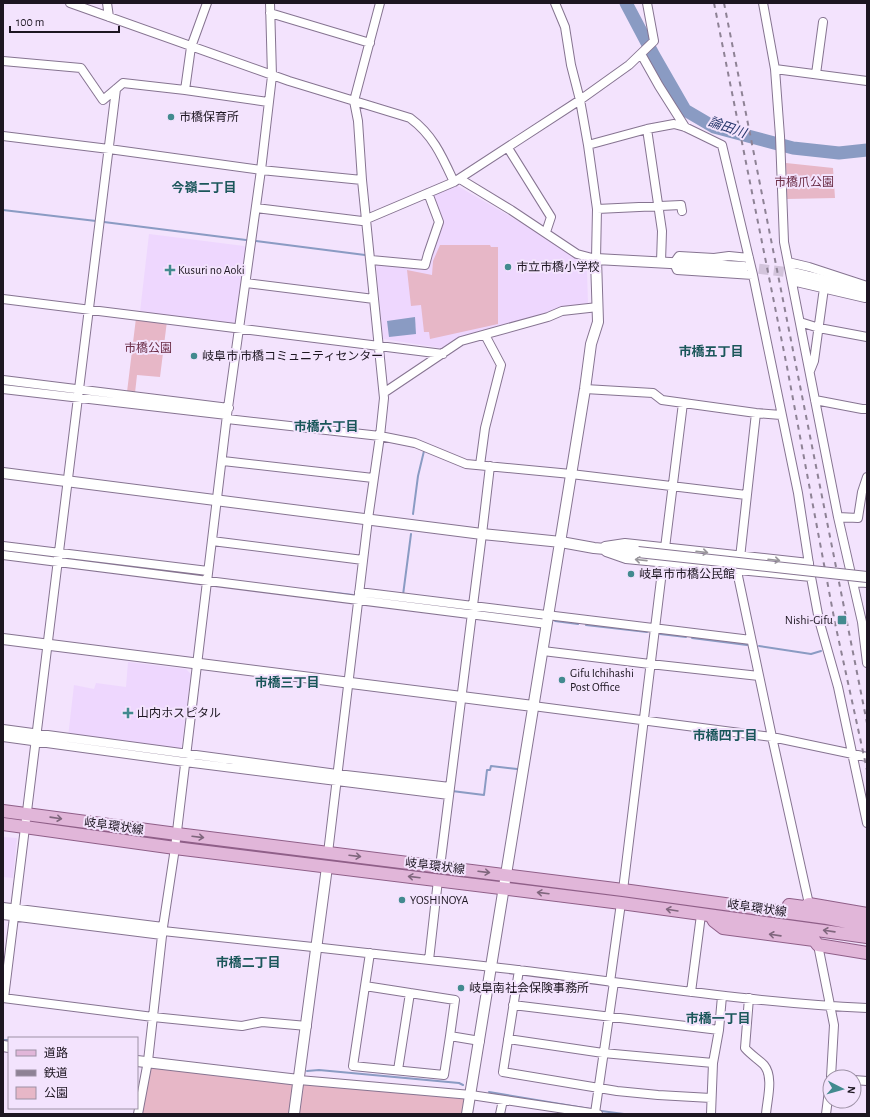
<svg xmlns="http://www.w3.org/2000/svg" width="870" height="1117" font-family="'Alegreya Sans','Noto Sans JP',sans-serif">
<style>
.built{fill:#eed7fe}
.green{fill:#e7b7c7}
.water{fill:#8a9bc3}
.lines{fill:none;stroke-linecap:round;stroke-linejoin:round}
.stream{stroke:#8a9bc3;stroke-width:2}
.river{stroke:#8a9bc3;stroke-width:13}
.tertiary-tunnel{stroke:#d3c4dc;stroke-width:10;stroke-dasharray:10 5;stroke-linecap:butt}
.minor-casing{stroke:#867491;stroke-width:10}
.tertiary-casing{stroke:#867491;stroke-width:12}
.primary-casing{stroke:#8f5f88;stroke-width:14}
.minor{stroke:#fff;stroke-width:8}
.tertiary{stroke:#fff;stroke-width:10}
.primary{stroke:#e1b6d9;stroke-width:12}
.rail{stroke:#8e8295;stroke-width:2;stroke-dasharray:5 5;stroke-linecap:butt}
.tertiary-bridge-casing{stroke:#867491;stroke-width:12;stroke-linecap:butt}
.tertiary-bridge{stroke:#fff;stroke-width:10}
.oneway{stroke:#99969b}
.oneway2{stroke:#7f667d}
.poi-dot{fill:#428a8f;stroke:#f3e3fd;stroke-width:1.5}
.labels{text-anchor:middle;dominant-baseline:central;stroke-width:4;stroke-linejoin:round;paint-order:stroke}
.poi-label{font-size:12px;fill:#1d1621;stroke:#f3e3fd;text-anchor:start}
.park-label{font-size:12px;fill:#6b2d46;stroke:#f3e3fd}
.street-label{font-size:12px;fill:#1d1621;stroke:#f3e3fd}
.water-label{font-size:13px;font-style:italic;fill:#25366a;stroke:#f3e3fd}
.neighbourhood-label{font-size:13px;font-weight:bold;fill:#1a565a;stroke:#f3e3fd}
</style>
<rect width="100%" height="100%" fill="#f3e3fd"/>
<path class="built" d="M456,185L563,247L576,258L585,263L587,271L588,304L585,307L447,349L383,339L376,264L429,270V257L442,222L432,194Z
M149,234L244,246L246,248L237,323L235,324L140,312Z
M128,662L186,669L191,674L181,751L68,737L74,685L94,689L96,683L126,687Z
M3,837L17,838L13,878L3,877Z"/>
<path class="green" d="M786,163L833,168L835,198L787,199Z
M440,245H490L491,247H498V324L430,339L429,332H424L421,305L411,306L407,270L432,275L433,261Z
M136,318L167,321L160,377L137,375L135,393L127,392Z
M151,1065L467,1099L464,1114H142Z"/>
<path class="water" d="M415,317L416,334L389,337L387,321Z"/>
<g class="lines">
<path class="stream" d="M3,210L96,221
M104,222L246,240
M256,241L365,255
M413,514L418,476L424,451
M320,591L353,595
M403,595L411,534
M379,599L465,609
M478,611L540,619
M555,621L578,624
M586,625L647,632
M660,634L686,637
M692,638L747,645
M759,646L811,654L821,651
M158,754L179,757
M193,759L203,760
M452,791L484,795L487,770H490L491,766L517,769
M3,1040H9
M307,1071L319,1070L459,1083L463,1085
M489,1092L590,1109
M601,1111L624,1114"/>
<path class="river" d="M626,3L654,56L685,110L714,127L793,148L839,153L867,150"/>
<path class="tertiary-tunnel" d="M744,267L794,273"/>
<defs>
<path id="minor" d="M70,3L289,81L410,118C433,135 442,156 454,182L580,100L629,65L654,41L647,3
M107,3L109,17
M763,3L775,69L780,136L784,242L838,517L862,622L867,663
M270,13L370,43
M641,54L659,86L685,127
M3,61L81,68L103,100L123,83L185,90L268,102
M775,69L867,81
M816,74L823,22
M185,90L191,47L207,3
M647,129L662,231L661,262
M3,136L109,149L261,170L362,180
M588,145L647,129L674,124L685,127L722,145L753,275L798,493L811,577L819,620L838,687L867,823
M508,148L551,217L546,232
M460,179L511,210L577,254L596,259L597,209L588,145L580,100L571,65L565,27L555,3
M256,208L362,221L454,182
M597,209L681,205L682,211
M749,258L729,256L714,258L679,256L674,263L677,270L753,275
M371,260L425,265L428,254L439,222L428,193
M788,262L809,267L867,286
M792,281L865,298L867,296
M246,283L374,299
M3,299L443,354
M800,322L819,328L867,337
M810,371L814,361L824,288
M3,380L229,408
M3,389L227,415
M585,389L653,393L662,400L756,413L781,415
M385,392L461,341L548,317L562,311L598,307
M815,400L862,409H867
M756,413L738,576L772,737L809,904
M227,419L380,436L415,443L466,464L571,474L746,495
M223,461L373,478
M480,465L485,428L501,365L485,335
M838,517L858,518L862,492L867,477
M212,541L363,560
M3,546L208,571
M605,546L625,543L809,563
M665,548L683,403
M606,552L626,559L811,577
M3,555L547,624
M853,582L867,583
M359,592L751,640
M543,651L650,664L759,676
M533,706L772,737L867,757
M3,729L337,774L450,787
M3,737L185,762L449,795
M328,853L368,519L380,436L384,398L362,180L358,121L354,101L380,3
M440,867L482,534L490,466
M623,890L663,563
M3,907L163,927
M3,915L162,935
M163,931C273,943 382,954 492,967C617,981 741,1002 867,1008
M818,945L834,1025L831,1077
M429,960L438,880
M519,970L503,1072L617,1091L658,1095L711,1098
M610,982L621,903
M365,986L370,953
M691,992L701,915
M3,998L153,1017L242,1026L262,1022L307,1026
M4,998L116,89
M749,998L745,1048C751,1055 758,1059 764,1065C774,1077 767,1100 766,1114
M513,1005L719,1030
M450,1036L455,1000L365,986L353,1066L444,1075L450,1036L480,1041
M508,1039L603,1053L713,1063
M398,1070L410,993
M299,1080L471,1095L598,1114
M854,1080L867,1081
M595,1113L614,982
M138,1114L148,1061L163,927L175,848L227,415L261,170L272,76L270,3
M500,1114L503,1100
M711,1114L713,1063L719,1030L722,996
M826,1114L830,1083"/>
<path id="tertiary" d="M794,273L843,285L867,292
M3,473L482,534L561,542L594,548L638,552
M3,639L533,706
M3,1046L9,1047
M137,1061L299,1080
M294,1114L327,867
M467,1114L585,389L591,344L598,322L596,259L744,267"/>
<path id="primary" d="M3,811L177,834L623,890L827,918L867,926
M3,824L175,848L621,903L867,937
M789,905L804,907L809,904L867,914
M711,916L714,921L723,928L814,940L818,945L867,953"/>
</defs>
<use href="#minor" class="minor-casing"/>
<use href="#tertiary" class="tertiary-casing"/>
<use href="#primary" class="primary-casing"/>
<use href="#minor" class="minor"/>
<use href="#tertiary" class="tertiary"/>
<use href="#primary" class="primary"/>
<path class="rail" d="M714,3L787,367L835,623L867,770
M724,3L867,723"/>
<defs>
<path id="tertiary-bridge" d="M638,552L867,577"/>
</defs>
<use href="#tertiary-bridge" class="tertiary-bridge-casing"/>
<use href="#tertiary-bridge" class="tertiary-bridge"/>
</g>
<defs><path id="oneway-shaft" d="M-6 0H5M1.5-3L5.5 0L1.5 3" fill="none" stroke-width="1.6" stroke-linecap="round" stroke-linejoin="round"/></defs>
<g class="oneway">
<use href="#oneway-shaft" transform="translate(702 552) rotate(6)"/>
<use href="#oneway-shaft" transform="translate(641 560) rotate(-174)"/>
<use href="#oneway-shaft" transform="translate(774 560) rotate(6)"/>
</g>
<g class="oneway2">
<use href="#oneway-shaft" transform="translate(56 818) rotate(8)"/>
<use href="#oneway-shaft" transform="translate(198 837) rotate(7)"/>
<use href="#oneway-shaft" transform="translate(355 856) rotate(7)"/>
<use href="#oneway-shaft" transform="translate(484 872) rotate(7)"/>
<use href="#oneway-shaft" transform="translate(414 877) rotate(-173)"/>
<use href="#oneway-shaft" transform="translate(543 893) rotate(-173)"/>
<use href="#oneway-shaft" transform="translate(672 910) rotate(-171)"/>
<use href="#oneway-shaft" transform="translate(829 931) rotate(-172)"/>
<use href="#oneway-shaft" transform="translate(775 935) rotate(-172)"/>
</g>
<g class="poi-dot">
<circle cx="171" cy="117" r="4"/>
<circle cx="508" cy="267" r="4"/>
<path d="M168 264h4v4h4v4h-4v4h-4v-4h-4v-4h4z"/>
<circle cx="194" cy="356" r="4"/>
<circle cx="631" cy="574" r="4"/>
<rect x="837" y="615" width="10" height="10" rx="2"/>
<circle cx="562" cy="680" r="4"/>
<path d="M126 707h4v4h4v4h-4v4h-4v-4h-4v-4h4z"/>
<circle cx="402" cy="900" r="4"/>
<circle cx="461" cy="988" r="4"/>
</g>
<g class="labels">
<g class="poi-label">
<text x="179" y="117">市橋保育所</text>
<text x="516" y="267">市立市橋小学校</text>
<text x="178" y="270">Kusuri no Aoki</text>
<text x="202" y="356">岐阜市 市橋コミュニティセンター</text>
<text x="639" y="574">岐阜市市橋公民館</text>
<text x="833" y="620" text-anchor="end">Nishi-Gifu</text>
<text x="570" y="673">Gifu Ichihashi<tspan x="570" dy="14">Post Office</tspan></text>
<text x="137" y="713">山内ホスピタル</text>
<text x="410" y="900">YOSHINOYA</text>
<text x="469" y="988">岐阜南社会保険事務所</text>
</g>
<g class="park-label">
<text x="804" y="182">市橋爪公園</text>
<text x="148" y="348">市橋公園</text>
</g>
<g class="street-label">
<text transform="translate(114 826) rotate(8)">岐阜環状線</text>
<text transform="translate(435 866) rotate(7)">岐阜環状線</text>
<text transform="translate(757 908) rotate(8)">岐阜環状線</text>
</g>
<g class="water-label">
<text transform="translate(727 128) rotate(19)">論田川</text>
</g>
<g class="neighbourhood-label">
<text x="204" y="188">今嶺二丁目</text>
<text x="711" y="352">市橋五丁目</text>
<text x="326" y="427">市橋六丁目</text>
<text x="287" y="683">市橋三丁目</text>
<text x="725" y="736">市橋四丁目</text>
<text x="248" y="963">市橋二丁目</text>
<text x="718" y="1019">市橋一丁目</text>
</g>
</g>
<rect width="870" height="1117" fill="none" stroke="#1d1621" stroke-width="8"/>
<rect x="8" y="1037" width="130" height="72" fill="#f3e3fd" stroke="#9d91a5"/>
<rect x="16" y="1050" width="20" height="6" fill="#e1b6d9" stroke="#9d91a5"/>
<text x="44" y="1057" font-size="12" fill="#1d1621">道路</text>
<rect x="16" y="1070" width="20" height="6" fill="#8e8295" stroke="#9d91a5"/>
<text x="44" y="1077" font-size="12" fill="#1d1621">鉄道</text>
<rect x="16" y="1087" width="20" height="12" fill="#e7b7c7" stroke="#9d91a5"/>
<text x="44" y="1097" font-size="12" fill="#1d1621">公園</text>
<g transform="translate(842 1089) rotate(96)"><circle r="19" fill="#f3e3fd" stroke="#9d91a5"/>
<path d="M0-3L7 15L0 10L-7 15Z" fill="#428a8f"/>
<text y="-6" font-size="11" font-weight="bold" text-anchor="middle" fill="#1d1621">N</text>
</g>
<path d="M10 26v6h109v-6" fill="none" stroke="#1d1621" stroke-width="2"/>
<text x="16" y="26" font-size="12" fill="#1d1621" stroke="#f3e3fd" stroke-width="3" paint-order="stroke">100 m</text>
</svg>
